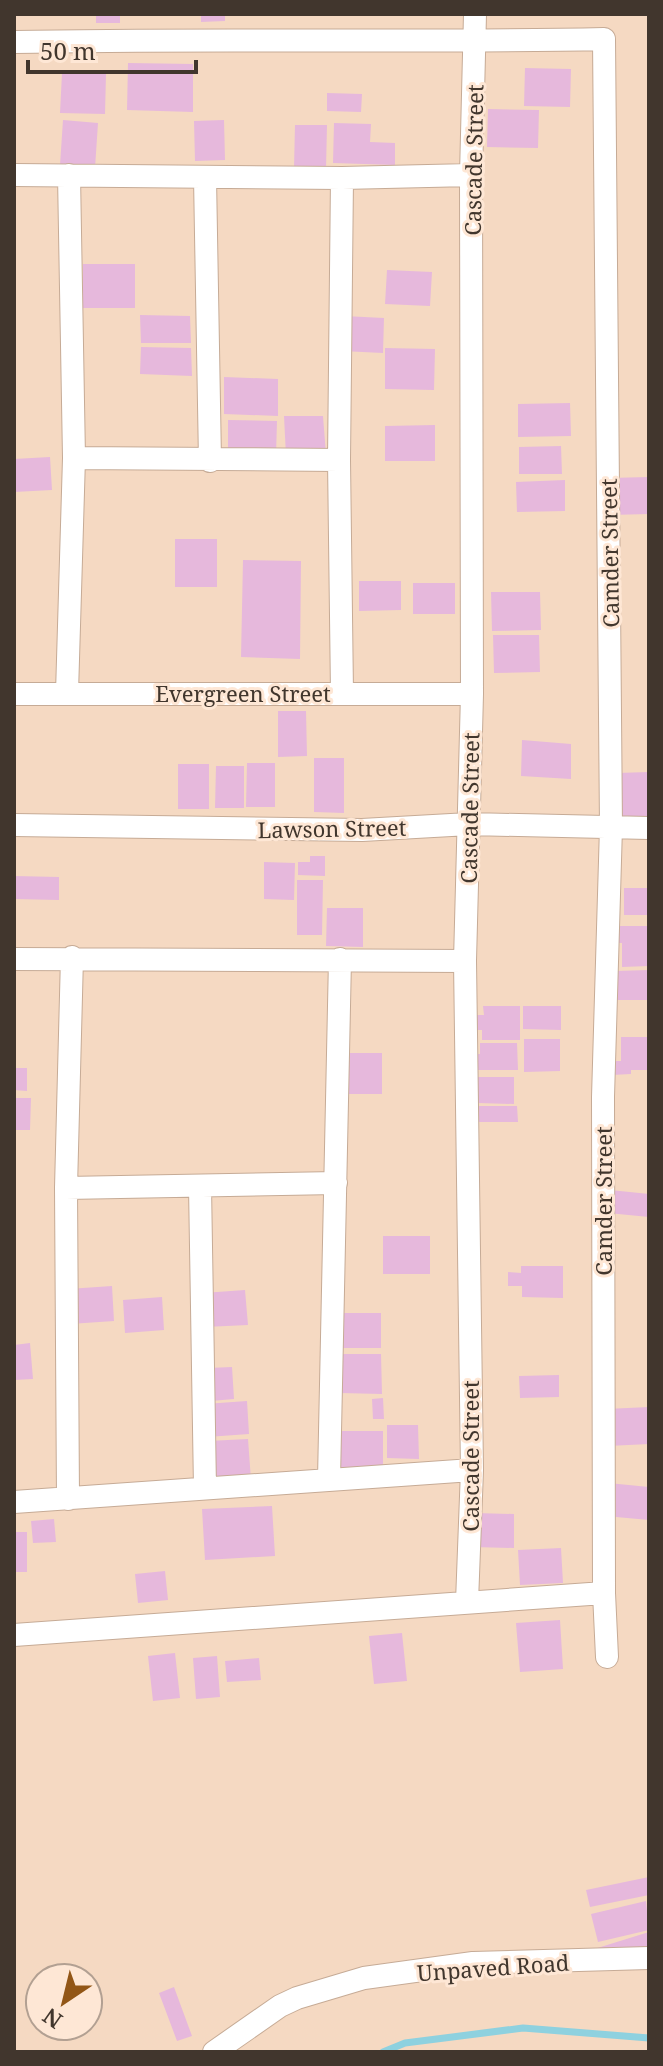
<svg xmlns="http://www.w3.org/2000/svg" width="663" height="2066" font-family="'Noto Serif',serif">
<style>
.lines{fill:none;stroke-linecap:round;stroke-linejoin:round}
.stream{stroke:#8ed1df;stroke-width:7}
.building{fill:#e6b8dc}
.minor-casing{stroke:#c6ab96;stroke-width:24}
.minor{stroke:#fff;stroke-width:22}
.labels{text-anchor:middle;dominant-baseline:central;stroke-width:6;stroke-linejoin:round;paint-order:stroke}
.street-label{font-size:22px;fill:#41362d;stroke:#fee7d5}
</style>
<rect width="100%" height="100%" fill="#f5d9c2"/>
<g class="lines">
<path class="stream" d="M383,2052L405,2043L523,2028L649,2038"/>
</g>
<path class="building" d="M96,14H120V23H96Z
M201,14H225V21L201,22Z
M128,63L193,64V112L127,110Z
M525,68L571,69L570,107L524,106Z
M62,73L106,74L105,114L60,113Z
M327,93L362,94L361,112L327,111Z
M488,109L539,110L538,148L487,147Z
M63,120L98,123L95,168L60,165Z
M224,120L225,160L195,161L194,121Z
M334,123L371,124L370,142L395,143V165L333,163Z
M295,125H327L326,169L294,168Z
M83,264H135V308H83Z
M387,270L432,272L430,306L385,304Z
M140,315L190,316L191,343H141Z
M344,316L384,318L383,353L342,351Z
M141,347L191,348L192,376L140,374Z
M385,348L435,349L434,390L385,389Z
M224,377L278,379V416L224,414Z
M570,403L571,436L518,437V404Z
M284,416H323L326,455L286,456Z
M228,420L277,421L276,455L228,454Z
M435,425V461H385V426Z
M561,446L562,474H519V447Z
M50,457L52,490L14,492V459Z
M649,477V514L610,515L609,478Z
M565,480V511L517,512L516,482Z
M175,539H217V587H175Z
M243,560L301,561L300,659L241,657Z
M359,581H401V610L359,611Z
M413,583H455V614H413Z
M491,592H540L541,630L492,631Z
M493,635H539L540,672L494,673Z
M278,711H306L307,756L278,757Z
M522,740L571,744V779L521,776Z
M314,758H344V813L314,812Z
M247,763H275V807H246Z
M178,764H209V809H178Z
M216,766H244V808H215Z
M649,772V819L618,820L617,773Z
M310,856H325V876L298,875V862H310Z
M264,862L295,863L294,900L264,899Z
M14,876L59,877V900L14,899Z
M297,880H323L322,935H297Z
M624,888H649V915H624Z
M327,908H363V947L326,946Z
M610,926H649V966L622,967V943H610Z
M649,970V1000H616L615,971Z
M483,1006H520V1040H482V1030H468V1015H484Z
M523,1006H561V1030L523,1029Z
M621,1037H649V1070H631V1074L612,1075V1061H621Z
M524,1039H560V1071L524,1072Z
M480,1043H517L518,1070H469V1054H480Z
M339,1053H382V1094H339Z
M14,1068H27V1091L14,1090Z
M478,1077H514V1104L478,1103Z
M14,1098H31L30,1130H14Z
M469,1106H517L518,1122H469Z
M610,1190L649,1194V1217L608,1213Z
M383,1236H430V1274H383Z
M521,1266H563V1298L522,1297V1286H508V1272L521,1273Z
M112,1286L114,1321L70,1324L68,1289Z
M245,1290L248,1325L205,1327L203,1293Z
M162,1297L164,1330L125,1333L123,1300Z
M334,1313H381V1348H334Z
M30,1343L33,1379L14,1380V1345Z
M340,1354H381L382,1394L340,1393Z
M232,1367L234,1399L211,1401L208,1368Z
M559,1375V1397L520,1398L519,1376Z
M383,1398L384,1419H373L372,1399Z
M247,1401L249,1434L207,1437L205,1404Z
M649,1407V1444L608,1446L606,1409Z
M387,1425H418L419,1459L387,1458Z
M340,1431H383V1473H340Z
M248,1439L251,1480L211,1482L208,1441Z
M608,1483L649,1487V1520L605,1516Z
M272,1506L275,1556L205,1560L202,1509Z
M474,1513L514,1514V1548L473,1547Z
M54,1519L56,1542L33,1543L31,1521Z
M14,1532H27V1572H14Z
M561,1548L563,1583L520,1585L518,1550Z
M165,1571L168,1600L138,1603L135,1574Z
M560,1620L563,1669L520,1672L516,1623Z
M402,1633L407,1681L374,1684L369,1636Z
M175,1653L180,1698L153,1701L148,1656Z
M217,1656L220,1697L196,1699L193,1658Z
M259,1658L261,1680L227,1682L225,1661Z
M649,1877V1895L590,1907L586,1890Z
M646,1901L649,1930L598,1942L591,1914Z
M649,1932V1951L591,1950Z
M174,1987L192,2036L177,2041L159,1993Z"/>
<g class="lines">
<defs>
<path id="minor" d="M14,42C211,38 407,43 604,39L611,827L603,1097L604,1593L607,1657
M14,175L342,178L471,175
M205,177L210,461
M74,458L339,460
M67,693L74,458L69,175
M342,693L339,460L342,178
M14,694H472
M14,825L362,830L469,824L649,828
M14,959L465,961
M200,1186L205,1488
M66,1188L336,1183
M329,1479L340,959
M68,1499L66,1188L72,957
M14,1502L472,1470
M467,1602L472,1470L465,961L472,694L471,175L475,14
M14,1635L604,1593
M214,2052L280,2006L297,1998L364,1978L473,1963L649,1958"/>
</defs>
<use href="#minor" class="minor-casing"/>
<use href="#minor" class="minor"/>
</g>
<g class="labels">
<g class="street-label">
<text transform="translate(473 160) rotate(-89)">Cascade Street</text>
<text transform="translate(609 553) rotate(-91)">Camder Street</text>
<text x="243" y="693">Evergreen Street</text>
<text transform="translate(469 808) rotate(-89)">Cascade Street</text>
<text transform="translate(332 828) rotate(-1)">Lawson Street</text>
<text transform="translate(603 1201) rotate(-90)">Camder Street</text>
<text transform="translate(470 1456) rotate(-90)">Cascade Street</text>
<text transform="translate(493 1967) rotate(-4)">Unpaved Road</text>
</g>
</g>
<rect width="663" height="2066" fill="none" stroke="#41362d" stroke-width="32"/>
<g transform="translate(64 2002) rotate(215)"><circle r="38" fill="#fee7d5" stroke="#b2a092" stroke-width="2"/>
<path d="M0-6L14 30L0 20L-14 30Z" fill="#925616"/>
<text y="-12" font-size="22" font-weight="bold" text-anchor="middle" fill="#41362d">N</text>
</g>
<path d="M28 60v12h168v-12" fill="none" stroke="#41362d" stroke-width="4"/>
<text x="40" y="60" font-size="24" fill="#41362d" stroke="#fee7d5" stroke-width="6" paint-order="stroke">50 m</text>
</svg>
